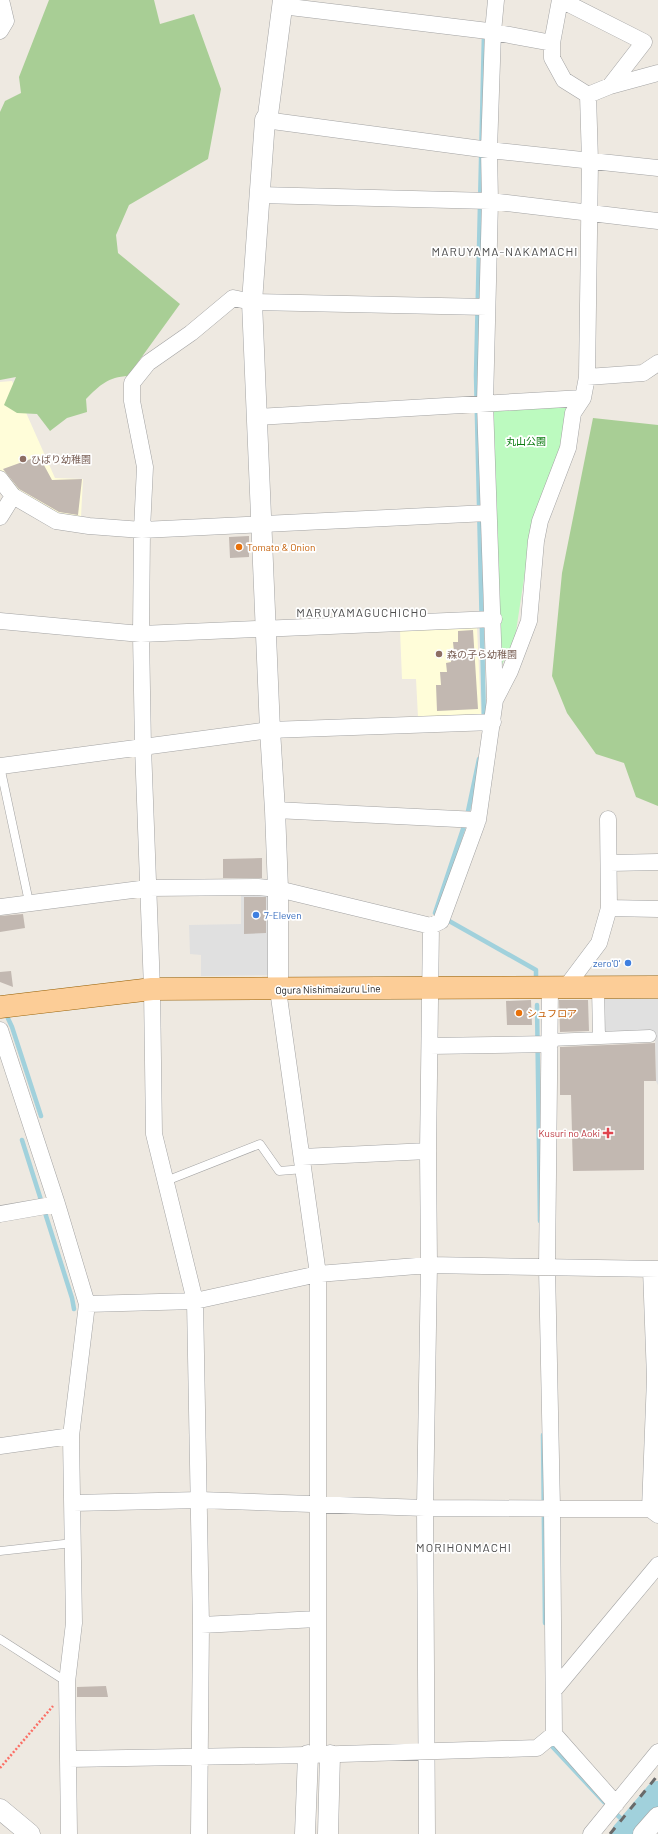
<svg xmlns="http://www.w3.org/2000/svg" width="658" height="1834" font-family="Barlow,'Noto Sans JP',sans-serif">
<style>
.education{fill:#fffdd9}
.forest{fill:#a8ce95}
.park{fill:#bcfabf}
.parking{fill:#e0e0e0}
.lines{fill:none;stroke-linecap:round;stroke-linejoin:round}
.stream{stroke:#a1d1dc;stroke-width:4.5}
.river{stroke:#a1d1dc;stroke-width:26}
.building{fill:#c2b8b1}
.service-casing{stroke:#a3a3a3;stroke-width:9}
.pedestrian-casing{stroke:#a3a3a3;stroke-width:13}
.minor-casing{stroke:#a3a3a3;stroke-width:17}
.tertiary-casing{stroke:#a3a3a3;stroke-width:21}
.primary-casing{stroke:#945d00;stroke-width:23}
.path{stroke:#fb6e65;stroke-width:2.5;stroke-dasharray:2 2;stroke-linecap:butt}
.service{stroke:#fff;stroke-width:8}
.pedestrian{stroke:#fff;stroke-width:12}
.minor{stroke:#fff;stroke-width:16}
.tertiary{stroke:#fff;stroke-width:20}
.primary{stroke:#fccd97;stroke-width:22}
.rail{stroke:#6a6a6a;stroke-width:3;stroke-dasharray:8 8;stroke-linecap:butt}
.education-dot{fill:#8d6e63;stroke:#fff;stroke-width:1.5}
.food-dot{fill:#e8710a;stroke:#fff;stroke-width:1.5}
.shop-dot{fill:#3f7fe0;stroke:#fff;stroke-width:1.5}
.health-dot{fill:#e0444e;stroke:#fff;stroke-width:1.5}
.labels{text-anchor:middle;dominant-baseline:central;stroke-width:3.5;stroke-linejoin:round;paint-order:stroke}
.park-label{font-size:10px;fill:#0a7a0f;stroke:#fff}
.education-label{font-size:10px;fill:#785e54;stroke:#fff;text-anchor:start}
.food-label{font-size:10px;fill:#c56008;stroke:#fff;text-anchor:start}
.shop-label{font-size:10px;fill:#366cbe;stroke:#fff;text-anchor:start}
.street-label{font-size:10px;fill:#1c1c1c;stroke:#fff}
.health-label{font-size:10px;fill:#be3a42;stroke:#fff;text-anchor:end}
.quarter-label{font-size:12px;letter-spacing:1px;fill:#4f4f4f;stroke:#fff}
</style>
<rect width="100%" height="100%" fill="#eee9e1"/>
<path class="education" d="M12,381L55,478L83,479L81,517L46,513L16,492L0,473V382Z
M477,627L481,714L418,717L416,679H402L400,630Z"/>
<path class="forest" d="M49,0H154L160,24L194,14L221,89L208,159L129,205L116,235L118,253L180,304L128,376C108,377 100,385 86,399L87,412L67,418L50,431L37,414L17,413L4,405L16,377L0,380V112L5,101L21,93L19,77Z
M593,418L658,425V806L636,797L624,763L596,754L567,713L552,676L562,573Z"/>
<path class="park" d="M571,404L561,449L533,519L515,638L499,671L489,406Z"/>
<path class="parking" d="M241,894H269L270,975L201,976V955L190,954L189,925L241,924Z
M602,998L658,999V1085L656,1081L655,1033L603,1035Z"/>
<g class="lines">
<path class="stream" d="M484,720L476,375L484,33
M467,816L479,759
M465,823L435,913L536,970V982
M537,1005L540,1221
M5,1012L12,1027L41,1116
M22,1140L72,1298L74,1309
M543,1435L545,1623
M548,1742L604,1802
M614,1812L630,1827"/>
<path class="river" d="M624,1834L658,1794"/>
</g>
<path class="building" d="M39,456L52,480L82,479L78,515L59,512L19,489L3,469Z
M249,536V557L230,558L229,537Z
M473,630L478,709L437,711L436,685H441L440,672H447L446,663L451,662L450,652H454L453,642H458V631Z
M262,858V878H223V859Z
M244,897H266V933L244,934Z
M23,914L25,928L0,932V916Z
M11,971L13,987L0,982V972Z
M531,1000L532,1025H507L506,1001Z
M559,1000H588L589,1031L560,1032Z
M655,1043L656,1081H644V1170L573,1171L571,1095H560V1047Z
M106,1686L108,1697H77V1687Z"/>
<g class="lines">
<defs>
<path id="service" d="M0,766L29,902
M166,1181L260,1144L279,1171L304,1169
M0,1551L73,1543
M0,1639L67,1682"/>
<path id="pedestrian" d="M598,987L599,1037
M550,1040L650,1036"/>
<path id="minor" d="M560,0L552,43V58L564,80L588,95
M561,0L644,42L610,86
M282,6L488,31L552,43
M0,31L6,21L1,0
M265,120L489,150L658,168
M259,195L490,201L658,221
M587,377L643,373L658,363
M257,417L583,398
M0,479L13,496L56,521L89,526L142,530L488,513
M0,517L13,496
M0,621L141,634L494,619
M495,698L485,403L490,201L489,150L493,32L496,0
M1,766L270,730L493,722
M275,810L478,820
M610,863L658,862
M0,907L148,888L258,887L278,889L431,926
M609,908L658,909
M550,987L547,1268L552,1508L554,1734L616,1804
M566,987L599,943L609,908L608,819
M278,990L318,1274V1755
M0,1030L57,1204L87,1304L71,1436L74,1623L67,1682L69,1834
M430,1046L550,1044
M302,1157L428,1151
M0,1214L57,1204
M87,1304L195,1301L318,1274L429,1265L658,1269
M0,1446L71,1436
M73,1503L200,1500L425,1508L650,1509L658,1515
M650,1509L655,1378L651,1269
M201,1625L317,1619
M554,1690L658,1565
M69,1759L308,1755L537,1748L554,1734
M199,1834L201,1625L195,1301L154,1134L152,989L143,747L141,634L142,530L145,467L132,401V383L148,363L191,333L233,298L252,302L487,307
M427,1834L425,1508L429,1265L428,1151L431,926L441,921L478,820L495,700L510,671L529,621L536,541L540,521L568,448L573,413L583,398L587,377L590,161L588,95L610,86L658,73
M591,1834L658,1752"/>
<path id="tertiary" d="M278,990V889L275,810L270,730L252,302L265,120L268,115L283,0
M0,1809L30,1834
M305,1834L308,1755
M328,1834L330,1755
M643,1834L658,1817"/>
<path id="primary" d="M0,1007L152,989L658,987"/>
</defs>
<use href="#service" class="service-casing"/>
<use href="#pedestrian" class="pedestrian-casing"/>
<use href="#minor" class="minor-casing"/>
<use href="#tertiary" class="tertiary-casing"/>
<use href="#primary" class="primary-casing"/>
<path class="path" d="M0,1768L53,1706"/>
<use href="#service" class="service"/>
<use href="#pedestrian" class="pedestrian"/>
<use href="#minor" class="minor"/>
<use href="#tertiary" class="tertiary"/>
<use href="#primary" class="primary"/>
<path class="rail" d="M610,1834L658,1775"/>
</g>
<g class="education-dot">
<circle cx="23" cy="459" r="4"/>
<circle cx="439" cy="654" r="4"/>
</g>
<g class="food-dot">
<circle cx="239" cy="547" r="4"/>
<circle cx="519" cy="1013" r="4"/>
</g>
<g class="shop-dot">
<circle cx="256" cy="915" r="4"/>
<circle cx="628" cy="963" r="4"/>
</g>
<path class="health-dot" d="M606 1127h4v4h4v4h-4v4h-4v-4h-4v-4h4z"/>
<g class="labels">
<g class="park-label">
<text x="526" y="441">丸山公園</text>
</g>
<g class="education-label">
<text x="31" y="459">ひばり幼稚園</text>
<text x="447" y="654">森の子ら幼稚園</text>
</g>
<g class="food-label">
<text x="247" y="547">Tomato &amp; Onion</text>
<text x="527" y="1013">シュフロア</text>
</g>
<g class="shop-label">
<text x="264" y="915">7-Eleven</text>
<text x="620" y="963" text-anchor="end">zero'0'</text>
</g>
<g class="street-label">
<text transform="translate(328 989) rotate(-1)">Ogura Nishimaizuru Line</text>
</g>
<g class="health-label">
<text x="600" y="1133">Kusuri no Aoki</text>
</g>
<g class="quarter-label">
<text x="505" y="251">MARUYAMA-NAKAMACHI</text>
<text x="362" y="612">MARUYAMAGUCHICHO</text>
<text x="464" y="1547">MORIHONMACHI</text>
</g>
</g>
</svg>
